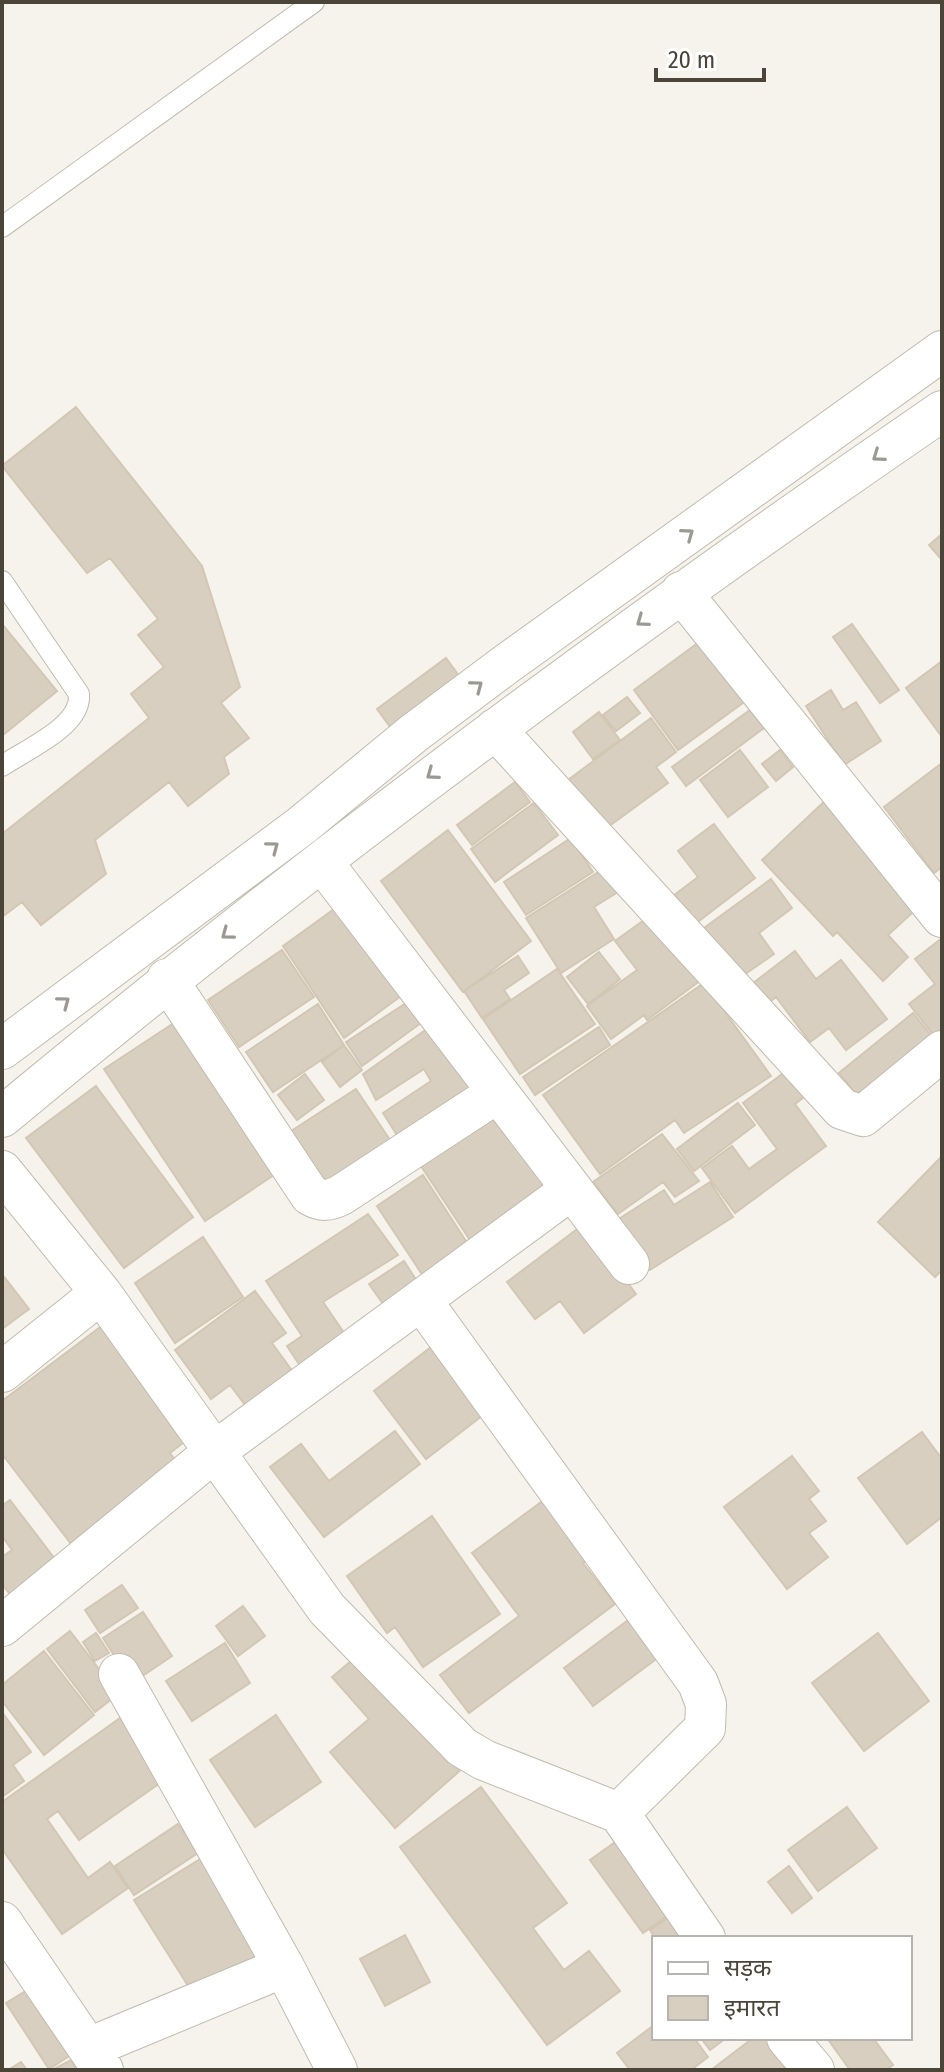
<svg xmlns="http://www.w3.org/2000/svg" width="944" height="2072" font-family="'Fira Sans Condensed','Noto Sans Devanagari',sans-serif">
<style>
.building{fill:#d8cfc1;stroke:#d3c7b4;stroke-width:2}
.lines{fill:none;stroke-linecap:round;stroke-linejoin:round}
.lane-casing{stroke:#c2bbae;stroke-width:22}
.street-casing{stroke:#c2bbae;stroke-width:42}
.lane{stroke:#fff;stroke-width:20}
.street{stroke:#fff;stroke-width:40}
.oneway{stroke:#9c9892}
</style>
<rect width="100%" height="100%" fill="#f6f3ec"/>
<path class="building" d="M76,407L202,566L240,687L221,703L249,738L224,757L229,774L188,806L169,782L95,840L106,874L41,925L22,902L2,917V834L149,718L131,694L164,667L138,635L158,619L110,558L87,573L2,466Z
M942,534V560L929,545Z
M2,624L57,691L2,736Z
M852,624L899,690L880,703L833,637Z
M702,640L747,700L678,750L634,690Z
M446,658L460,677L391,728L377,709Z
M942,661V737L906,688Z
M831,690L843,710L856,702L881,741L844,765L806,706Z
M627,697L640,713L616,731L603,715Z
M750,710L764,728L686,786L672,767Z
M599,712L620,740L593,759L573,732Z
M651,718L676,752L656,767L668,783L605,829L568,780Z
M740,750L768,787L728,817L700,780Z
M780,750L793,767L776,781L762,764Z
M942,763V867L934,873L884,807Z
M515,782L530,802L472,845L457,825Z
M827,799L924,902L888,935L908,957L883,981L837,932L833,936L762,860Z
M534,803L558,835L495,882L471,849Z
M714,824L755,878L691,927L669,899L698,877L678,851Z
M448,830L531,941L463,992L381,881Z
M571,838L593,872L526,915L504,882Z
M603,869L618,892L594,907L614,939L561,973L526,918Z
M771,879L792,908L759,933L774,954L741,977L704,928Z
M344,902L405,993L344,1038L283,946Z
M651,915L705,977L647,1020L644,1015L611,1039L587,1006L637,970L615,941Z
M942,938V1033L936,1038L909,1004L935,984L915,959Z
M282,950L314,997L239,1047L208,1000Z
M795,951L816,979L841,960L887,1019L846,1050L829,1028L810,1042L776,997L763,1007L748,987Z
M599,952L620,979L588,1004L567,977Z
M518,956L529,973L504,990L510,999L482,1018L464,991Z
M557,969L595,1024L520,1074L483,1019Z
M704,983L771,1076L684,1133L675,1120L600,1174L543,1095Z
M414,998L425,1020L362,1066L346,1042Z
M318,1004L344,1045L273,1092L246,1052Z
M913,1013L942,1049L868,1109L839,1073Z
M183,1017L283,1169L205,1221L104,1069Z
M434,1024L475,1097L404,1146L383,1113L431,1081L424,1069L376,1100L363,1074Z
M599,1027L610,1045L535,1095L523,1077Z
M344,1045L362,1070L340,1087L322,1062Z
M793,1066L812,1091L795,1104L826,1146L735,1213L702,1168L732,1146L749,1169L777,1149L743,1103Z
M305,1074L324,1100L297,1120L278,1095Z
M96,1086L193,1217L124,1268L26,1138Z
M356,1089L394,1146L323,1193L285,1135Z
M738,1103L755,1125L694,1171L677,1149Z
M501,1108L556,1191L474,1246L419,1163Z
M662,1134L699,1181L675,1197L663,1182L618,1214L593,1182Z
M942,1156V1270L935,1277L878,1222Z
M423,1175L477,1258L431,1288L377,1206Z
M710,1182L733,1217L650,1270L617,1220L664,1190L674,1205Z
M368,1214L398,1255L323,1302L353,1346L307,1376L287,1346L302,1336L266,1281Z
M584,1224L636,1294L584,1333L560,1301L535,1319L507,1282Z
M203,1237L243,1297L175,1343L135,1283Z
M404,1261L422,1289L388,1311L369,1284Z
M2,1274L29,1309L2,1329Z
M255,1291L286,1333L272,1343L293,1372L245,1405L230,1385L211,1399L175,1350Z
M107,1322L193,1435L170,1453L181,1468L75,1549L2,1454V1401Z
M435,1344L487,1412L426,1459L374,1391Z
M395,1431L420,1464L324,1537L270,1467L301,1444L329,1481Z
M922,1432L942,1459V1517L907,1544L858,1478Z
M792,1456L819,1491L809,1499L826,1521L809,1533L828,1557L787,1589L724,1507Z
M10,1500L58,1563L12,1597L2,1584V1557L12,1550L2,1536V1506Z
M544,1500L588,1559L583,1563L615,1604L469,1713L440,1675L519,1616L472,1553Z
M432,1516L500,1614L423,1667L395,1627L387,1633L347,1576Z
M122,1585L138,1608L100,1633L85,1610Z
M243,1606L265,1636L238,1656L216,1626Z
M143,1612L172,1656L132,1683L103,1638Z
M631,1618L659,1657L593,1706L564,1668Z
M70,1631L118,1694L95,1712L47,1649Z
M96,1633L109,1653L95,1661L83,1642Z
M878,1633L929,1701L864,1751L812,1683Z
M225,1643L250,1683L192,1721L166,1681Z
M44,1651L94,1715L44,1755L2,1701V1685Z
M363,1651L464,1767L395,1828L330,1752L369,1719L332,1677Z
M2,1712L31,1752L13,1765L24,1781L2,1797Z
M276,1715L321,1782L255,1827L210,1760Z
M123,1716L167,1778L79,1840L58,1811L47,1819L88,1878L110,1862L128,1888L62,1934L2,1849V1802Z
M481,1787L567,1903L533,1928L564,1970L589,1951L620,1991L547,2045L400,1847Z
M847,1807L877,1848L818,1891L788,1850Z
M178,1824L198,1853L134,1895L115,1866Z
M628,1833L681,1906L643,1933L590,1860Z
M202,1858L264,1962L192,1992L134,1900Z
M789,1866L812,1898L792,1913L768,1882Z
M675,1913L691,1938H655L650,1930Z
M405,1935L430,1982L385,2006L360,1959Z
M37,1984L80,2049L49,2069L6,2003Z
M654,2025V2038H694L708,2057L691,2070H630L617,2053Z
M701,2038H726L710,2050Z
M753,2038H768L787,2066L781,2070H711Z
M827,2038H873L893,2065L886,2070H850Z
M71,2060L76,2070H52Z
M21,2062L27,2070H8Z"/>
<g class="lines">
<defs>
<path id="lane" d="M2,227L314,2
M2,581L79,694C82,726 27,749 2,766"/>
<path id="street" d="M681,592L942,917
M495,729L842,1109L863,1116L942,1051
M323,863L629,1264
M167,979L310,1195C322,1202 329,1201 341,1195L497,1093
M2,1049L301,826L414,733L505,665L942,351
M2,1117C304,866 618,633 942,411
M2,1171L101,1293L327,1609L462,1747L484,1760L619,1813L705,1938
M421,1300L698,1683L706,1704L705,1728L619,1813
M2,1372L101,1293
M2,1626L214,1452L572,1189
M119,1674L284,1967
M2,1922L103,2070
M787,2038L814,2070
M91,2047L284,1967L337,2070"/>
</defs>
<use href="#lane" class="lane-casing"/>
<use href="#street" class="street-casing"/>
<use href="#lane" class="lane"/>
<use href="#street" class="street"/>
</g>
<defs><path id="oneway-chevron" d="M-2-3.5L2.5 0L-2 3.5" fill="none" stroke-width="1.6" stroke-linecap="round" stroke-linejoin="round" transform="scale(2)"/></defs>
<g class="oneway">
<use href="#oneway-chevron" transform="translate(878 456) rotate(145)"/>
<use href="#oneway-chevron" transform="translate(688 534) rotate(-36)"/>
<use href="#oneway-chevron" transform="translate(642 621) rotate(144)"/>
<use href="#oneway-chevron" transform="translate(477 686) rotate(-37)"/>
<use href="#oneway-chevron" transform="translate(432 774) rotate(144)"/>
<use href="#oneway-chevron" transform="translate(273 847) rotate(-37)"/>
<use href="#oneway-chevron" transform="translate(227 934) rotate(143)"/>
<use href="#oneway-chevron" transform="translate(64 1002) rotate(-37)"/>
</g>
<rect width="944" height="2072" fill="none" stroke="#4b4439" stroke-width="8"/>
<rect x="652" y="1936" width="260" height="104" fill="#ffffff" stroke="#b7b4b0" stroke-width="2"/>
<rect x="668" y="1962" width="40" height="12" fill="#ffffff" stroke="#b7b4b0" stroke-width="2"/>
<text x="724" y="1976" font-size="24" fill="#4b4439">सड़क</text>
<rect x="668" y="1996" width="40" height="24" fill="#d8cfc1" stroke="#b7b4b0" stroke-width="2"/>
<text x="724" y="2016" font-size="24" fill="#4b4439">इमारत</text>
<path d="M656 68v12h108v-12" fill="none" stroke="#4b4439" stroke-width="4"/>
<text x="668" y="68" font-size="24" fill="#4b4439" stroke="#ffffff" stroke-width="6" paint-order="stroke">20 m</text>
</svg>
